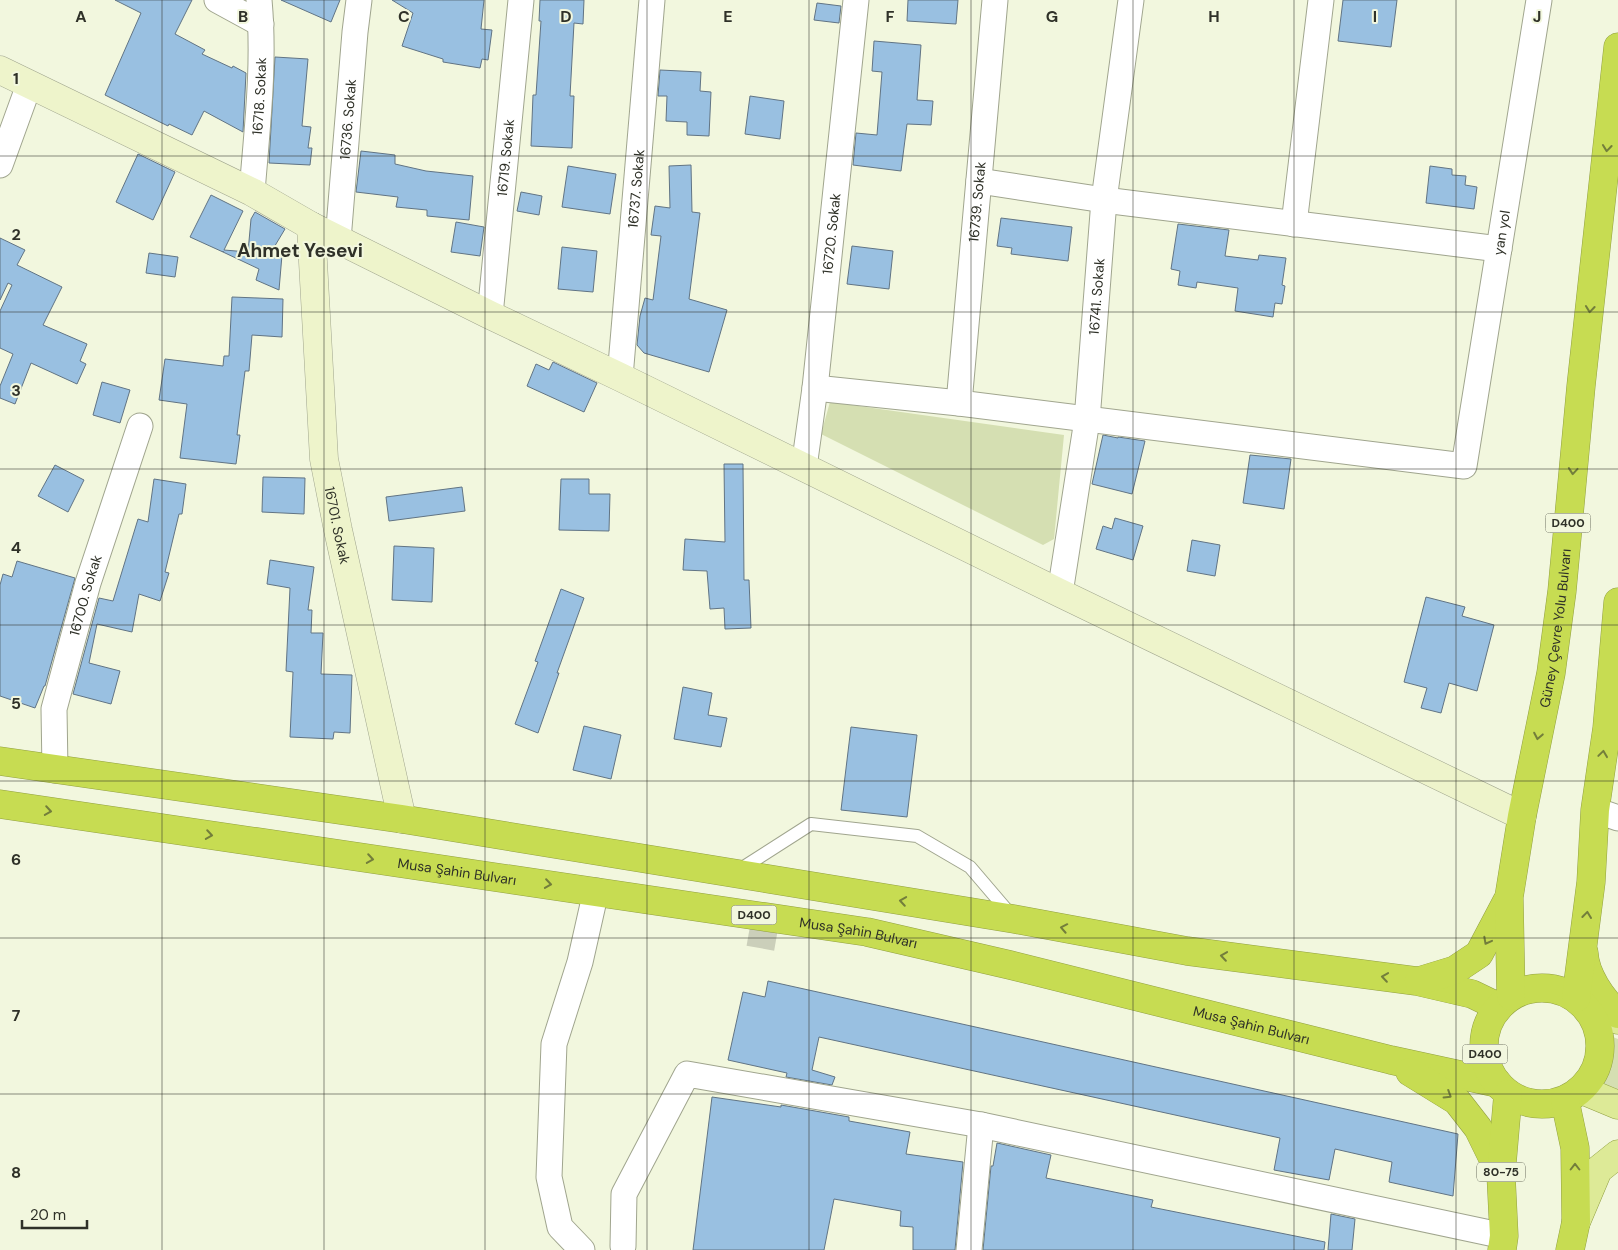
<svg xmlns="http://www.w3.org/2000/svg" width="1618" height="1250" font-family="'DM Sans',sans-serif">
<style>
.green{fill:#d5dfb2}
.building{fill:#99c0e1;stroke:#617484}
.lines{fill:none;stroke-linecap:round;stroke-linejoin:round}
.highway-tunnel{stroke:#cbcfba;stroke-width:28;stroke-dasharray:28 14;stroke-linecap:butt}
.lane-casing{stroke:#a0a58e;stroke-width:14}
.street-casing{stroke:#a0a58e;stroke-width:27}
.secondary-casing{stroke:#a0a58e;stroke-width:29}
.primary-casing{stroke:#92a043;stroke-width:29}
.highway-casing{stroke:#92a043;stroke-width:29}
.lane{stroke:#fff;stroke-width:12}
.street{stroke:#fff;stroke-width:25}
.secondary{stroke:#eef4cb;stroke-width:28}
.primary{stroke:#ddea97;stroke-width:28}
.highway{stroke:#c7dc52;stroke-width:28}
.oneway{stroke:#737e3b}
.grid{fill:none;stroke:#2f3128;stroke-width:1;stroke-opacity:0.55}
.labels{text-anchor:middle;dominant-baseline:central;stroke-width:4;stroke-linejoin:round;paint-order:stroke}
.shield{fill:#f2f7de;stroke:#6a6c5f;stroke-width:1}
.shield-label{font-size:12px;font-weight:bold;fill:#2f3128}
.street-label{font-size:14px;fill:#2f3128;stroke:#f2f7de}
.district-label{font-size:19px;font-weight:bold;fill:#2f3128;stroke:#f2f7de}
.grid-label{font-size:16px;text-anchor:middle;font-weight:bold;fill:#2f3128;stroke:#f2f7de;stroke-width:4;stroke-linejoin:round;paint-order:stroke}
</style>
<rect width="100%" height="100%" fill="#f2f7de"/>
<path class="green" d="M830,402L1064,435L1054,539L1043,545L821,434Z
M1613,1037L1618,1039V1098L1602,1095Z"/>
<path class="building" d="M115,0H192L175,34L205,50L202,54L232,68L233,66L246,73L243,132L204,111L192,135L169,124L168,126L105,95L141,13Z
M281,0H340L331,22Z
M392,0H484L481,29L492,30L488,60L482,59L480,68L443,62V59L402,46L413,13Z
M540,0H584L583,24L574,23L570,96H574L572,148L531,146L533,95H536L541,21H539Z
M908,0H958L956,24L907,21Z
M1343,0H1397L1391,47L1338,41Z
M817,3L841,6L839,23L814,20Z
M874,41L921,45L917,100L933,101L931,125L907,124L901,171L853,165L856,133L877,135L882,72L872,71Z
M275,57L308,59L302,126L311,127L308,148H312L310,165L269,163Z
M660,70L701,72L700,91L711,92L709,136L687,135V122L666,121L667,96H658Z
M750,96L784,101L780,139L745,134Z
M361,151L395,155V164L426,171L473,176L469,220L427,216V210L396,207L398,197L356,192Z
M138,154L175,172L153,220L116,202Z
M691,165L692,212L700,213L689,299L727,310L709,372L644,353L637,345L640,316L645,298L653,300L661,236L651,235L655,206L670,208L669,166Z
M568,166L616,174L610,214L562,207Z
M1430,166L1452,169V175L1466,176L1465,185L1477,187L1474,209L1426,203Z
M521,192L542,196L539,215L517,211Z
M211,195L243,211L224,250L248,252L251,219L255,212L285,229L270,254L282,255L279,290L256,280L259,269L223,252V251V252L190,237Z
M1001,218L1072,227L1068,261L1011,254L1012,248L997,246Z
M456,222L484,227L480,256L451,252Z
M1178,224L1229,230L1225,256L1258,260L1259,255L1286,258L1282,285L1285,286L1282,304L1275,303L1273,317L1235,311L1238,288L1197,282L1196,288L1178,285L1180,271L1171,269Z
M0,238L25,250L17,265L62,287L43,325L87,344L80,361L86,364L77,384L31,363L15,404L0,398V386L13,354L0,348V311L12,285L8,283L0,300Z
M852,246L893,251L889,289L847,284Z
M562,247L597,251L593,292L558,289Z
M149,253L178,257L175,277L146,273Z
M232,297L283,299L282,337L252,335L249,371H245L237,435H240L236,464L180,458L187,404L159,400L165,359L223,366L224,356H229Z
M553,362L597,383L584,412L527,386L536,364L549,370Z
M102,382L130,390L120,423L93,415Z
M1103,435L1118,438V437L1145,441L1132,494L1092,484Z
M1250,455L1291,459L1284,509L1243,503Z
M724,464H743L744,580H749L751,628L725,629L724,608L710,609L707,571L683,570L685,539L725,542Z
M55,465L84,480L68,512L38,496Z
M263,477L305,478L304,514L262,512Z
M154,479L186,484L182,514H179L165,572L169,573L160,601L139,594L132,632L97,624L89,663L120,671L111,704L73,694L99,598L113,601L138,519L148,522Z
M561,479H589V494H610L609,531L559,530Z
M462,487L465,511L389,521L386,497Z
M1115,518L1143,526L1133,560L1096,549L1103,526L1112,529Z
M1192,540L1220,545L1215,576L1187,571Z
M394,546L434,548L432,602L392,600Z
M270,560L314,567L308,610H312L311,633H323L321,674L352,675L350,733L334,732L333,739L290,737L293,672L286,671L290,588L267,584Z
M17,561L75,578L45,686H44L35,708L0,696V585L3,574L12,577Z
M561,589L584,598L557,673H559L538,733L515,724L538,662L535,661Z
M1426,597L1465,607L1462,616L1494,625L1477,691L1449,683L1441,713L1421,708L1427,688L1404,682Z
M683,687L712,693L708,715L727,718L721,747L674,739Z
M584,726L621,735L611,779L573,770Z
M851,727L917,735L907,817L841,810Z
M768,981L1458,1134L1453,1196L1389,1182L1392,1162L1335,1149L1329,1180L1274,1170L1280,1138L819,1037L812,1070L835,1077L832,1085L786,1077L787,1073L728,1060L743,992L765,997Z
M712,1097L781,1107V1105L849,1117V1121L910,1132L906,1154L963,1162L955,1250H913V1227L900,1226L901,1211L834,1199L824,1250H693Z
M997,1143L1051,1155L1046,1178L1153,1200L1151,1207L1325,1242L1324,1250H983L991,1166H993Z
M1331,1214L1355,1219L1352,1250H1328Z"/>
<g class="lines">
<path class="highway-tunnel" d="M749,932L783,938"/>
<defs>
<path id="lane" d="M736,872L811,824L917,836L970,867L1011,915"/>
<g id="street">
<path d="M217,0L261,24"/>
<path d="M0,165L29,85"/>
<path d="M979,181L1104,200L1499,249"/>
<path id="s1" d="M252,192C257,129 265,64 259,0"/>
<path d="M1294,224L1321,0"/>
<path id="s2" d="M338,240L355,32L359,0"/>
<path id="s3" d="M490,315L521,0"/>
<path id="s4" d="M620,377L652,0"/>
<path id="s5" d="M815,388L959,403L1464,466L1539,0"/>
<path id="s6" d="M959,403L995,0"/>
<path id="s7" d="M804,467L815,388L856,0"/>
<path id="s8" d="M1060,593L1087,420L1104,200L1131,0"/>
<path id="s9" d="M55,770L54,709L88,583L140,426"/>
<path d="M1595,810L1618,818"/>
<path d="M623,1246L624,1194L687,1074L981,1125L1504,1236"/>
<path d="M582,1250L560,1227L549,1177L554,1044L580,962L596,891"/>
<path d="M969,1250L981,1125"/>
</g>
<g id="secondary">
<path d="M0,70L252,192L311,226L490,315L620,377L1060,593L1522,816"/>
<path id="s10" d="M311,226L324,459L338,530L402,819"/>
</g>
<path id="primary" d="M1584,1005L1618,1020
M1582,1090L1618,1105
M1576,1222L1598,1170L1618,1154"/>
<g id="highway">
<path d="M0,761L402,819L1014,919L1187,951L1416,981L1472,994L1499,1007"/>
<path id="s11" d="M0,804L867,932L1010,965L1391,1060L1497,1083"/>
<path d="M1584,953C1585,975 1602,999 1618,1014"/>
<path d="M1419,981L1455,970L1479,954L1507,901"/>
<circle cx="1542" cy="1046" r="58"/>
<path id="s12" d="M1511,996L1509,897L1522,816L1551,673L1562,591L1581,386L1618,47"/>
<path d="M1576,998L1591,882L1595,810L1607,728L1618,602"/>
<path d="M1410,1072L1457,1101L1478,1128L1501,1175"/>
<path d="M1565,1101L1575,1148L1576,1222L1570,1250"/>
<path d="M1502,1250L1504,1236L1501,1175L1508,1094"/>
</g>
</defs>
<use href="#lane" class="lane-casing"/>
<use href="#street" class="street-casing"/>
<use href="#secondary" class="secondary-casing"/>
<use href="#primary" class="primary-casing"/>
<use href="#highway" class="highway-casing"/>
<use href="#lane" class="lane"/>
<use href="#street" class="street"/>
<use href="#secondary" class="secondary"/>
<use href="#primary" class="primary"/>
<use href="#highway" class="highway"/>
</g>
<defs><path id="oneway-chevron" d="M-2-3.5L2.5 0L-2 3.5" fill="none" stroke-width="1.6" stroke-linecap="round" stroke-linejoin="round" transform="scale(1.25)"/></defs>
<g class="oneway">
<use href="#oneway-chevron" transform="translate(1607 148) rotate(96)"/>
<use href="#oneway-chevron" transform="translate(1590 309) rotate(96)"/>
<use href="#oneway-chevron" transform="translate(1573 471) rotate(95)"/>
<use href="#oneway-chevron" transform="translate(1538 736) rotate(101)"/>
<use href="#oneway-chevron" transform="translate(1603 754) rotate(-82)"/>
<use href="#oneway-chevron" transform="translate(48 811) rotate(9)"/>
<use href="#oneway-chevron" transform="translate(209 835) rotate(9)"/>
<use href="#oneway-chevron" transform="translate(370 859) rotate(9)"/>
<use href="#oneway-chevron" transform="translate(548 884) rotate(8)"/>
<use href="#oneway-chevron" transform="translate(903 901) rotate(-171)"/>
<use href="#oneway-chevron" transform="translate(1587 915) rotate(-83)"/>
<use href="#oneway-chevron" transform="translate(1064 928) rotate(-169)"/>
<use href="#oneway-chevron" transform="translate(1487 941) rotate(118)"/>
<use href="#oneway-chevron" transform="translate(1224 956) rotate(-172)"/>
<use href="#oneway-chevron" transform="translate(1385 977) rotate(-172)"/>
<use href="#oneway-chevron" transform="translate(1448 1095) rotate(32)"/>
<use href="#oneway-chevron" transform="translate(1575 1167) rotate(-90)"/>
</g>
<path class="grid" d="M162,0V1250M324,0V1250M485,0V1250M647,0V1250M809,0V1250M971,0V1250M1133,0V1250M1294,0V1250M1456,0V1250M0,156H1618M0,312H1618M0,469H1618M0,625H1618M0,781H1618M0,938H1618M0,1094H1618"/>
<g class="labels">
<g class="shield">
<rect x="1545.5" y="513.5" width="45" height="19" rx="4"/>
<rect x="731.5" y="905.5" width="45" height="19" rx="4"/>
<rect x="1462.5" y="1044.5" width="45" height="19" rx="4"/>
<rect x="1477" y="1162.5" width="48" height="19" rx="4"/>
</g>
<g class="shield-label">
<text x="1568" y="523">D400</text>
<text x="754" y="915">D400</text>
<text x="1485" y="1054">D400</text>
<text x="1501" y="1172">80-75</text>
</g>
<g class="street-label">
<text stroke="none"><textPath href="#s1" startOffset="96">16718. Sokak</textPath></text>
<text stroke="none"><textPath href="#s2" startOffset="121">16736. Sokak</textPath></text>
<text stroke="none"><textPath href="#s3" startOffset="158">16719. Sokak</textPath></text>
<text stroke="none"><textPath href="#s4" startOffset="189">16737. Sokak</textPath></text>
<text stroke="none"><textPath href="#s6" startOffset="202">16739. Sokak</textPath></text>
<text stroke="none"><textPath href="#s5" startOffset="890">yan yol</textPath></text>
<text stroke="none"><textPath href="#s7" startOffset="235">16720. Sokak</textPath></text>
<text stroke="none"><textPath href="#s8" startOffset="299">16741. Sokak</textPath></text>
<text stroke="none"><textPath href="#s10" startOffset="301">16701. Sokak</textPath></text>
<text stroke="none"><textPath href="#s9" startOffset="179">16700. Sokak</textPath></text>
<text stroke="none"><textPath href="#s12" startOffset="372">Güney Çevre Yolu Bulvarı</textPath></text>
<text stroke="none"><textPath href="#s11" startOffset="462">Musa Şahin Bulvarı</textPath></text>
<text stroke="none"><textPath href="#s11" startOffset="868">Musa Şahin Bulvarı</textPath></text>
<text stroke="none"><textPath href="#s11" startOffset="1272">Musa Şahin Bulvarı</textPath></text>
</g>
<g class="district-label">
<text x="300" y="250">Ahmet Yesevi</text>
</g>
</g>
<g class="grid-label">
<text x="81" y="22">A</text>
<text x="243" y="22">B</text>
<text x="404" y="22">C</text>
<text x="566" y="22">D</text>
<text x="728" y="22">E</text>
<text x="890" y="22">F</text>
<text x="1052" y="22">G</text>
<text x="1214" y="22">H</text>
<text x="1375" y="22">I</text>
<text x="1537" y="22">J</text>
<text x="16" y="84">1</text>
<text x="16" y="240">2</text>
<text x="16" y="396">3</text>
<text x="16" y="553">4</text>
<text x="16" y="709">5</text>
<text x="16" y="865">6</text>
<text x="16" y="1021">7</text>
<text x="16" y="1178">8</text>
</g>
<path d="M22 1220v8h65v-8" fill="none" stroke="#2f3128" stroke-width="2.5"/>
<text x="30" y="1220" font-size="15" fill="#2f3128" stroke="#f2f7de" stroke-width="4" paint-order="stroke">20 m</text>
</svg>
